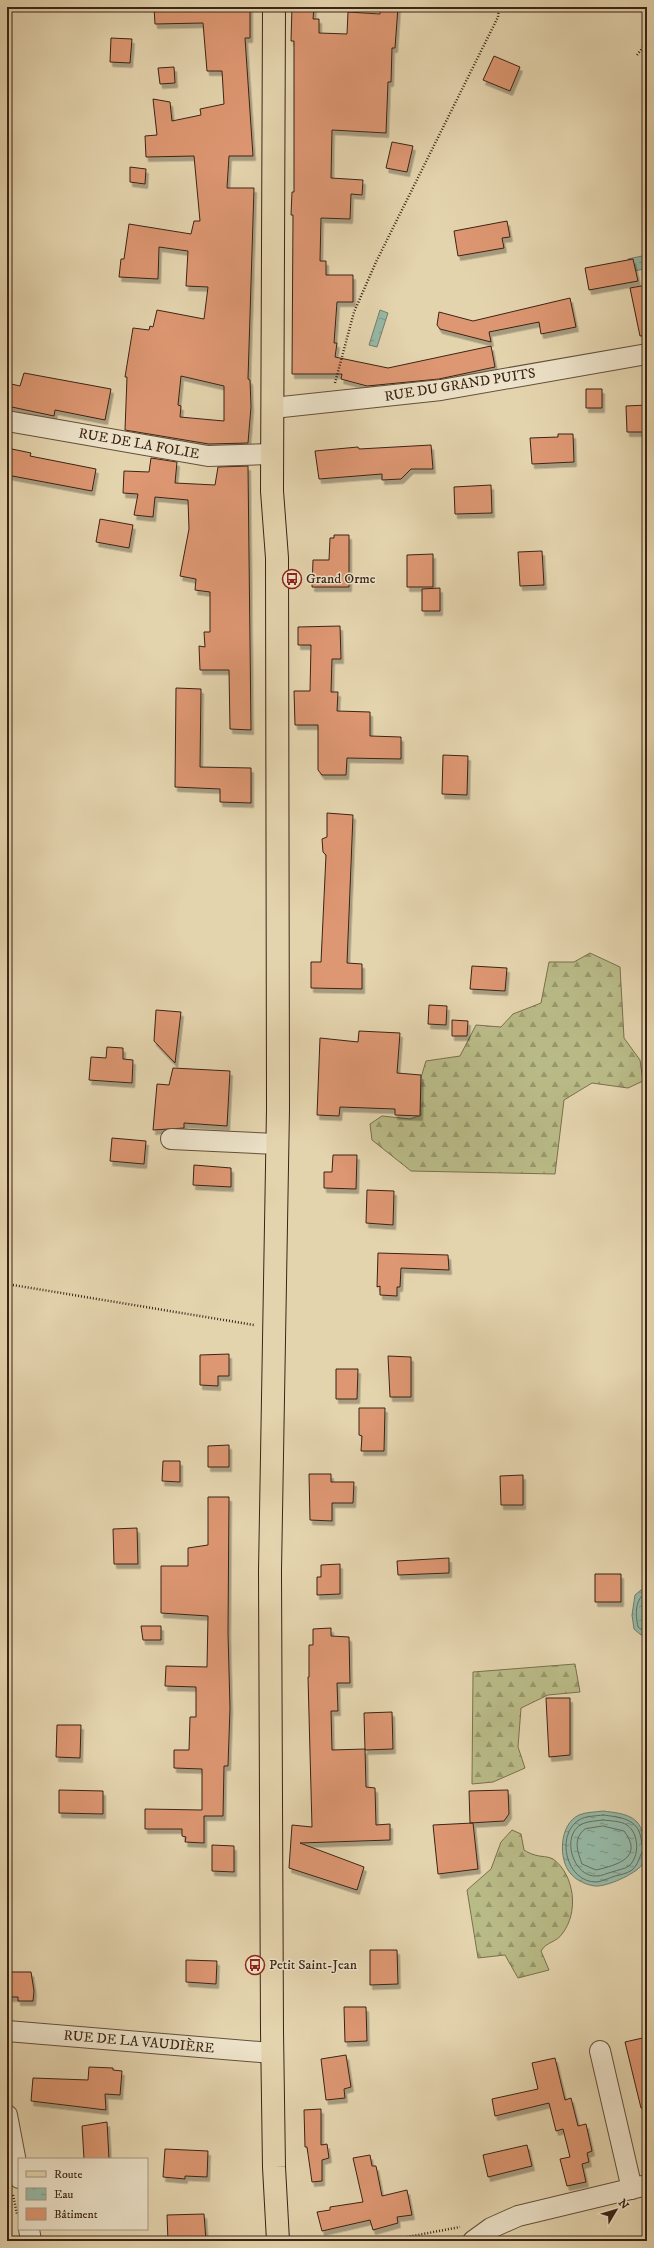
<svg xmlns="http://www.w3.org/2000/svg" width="654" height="2248" font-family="'IM FELL DW Pica',serif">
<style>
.forest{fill:url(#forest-firs);stroke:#7a704e}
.water{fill:url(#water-ripples);stroke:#727d6c}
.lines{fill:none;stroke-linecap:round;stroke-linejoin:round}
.shore{stroke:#686e5e;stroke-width:1}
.building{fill:#dd9772;stroke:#3b2415;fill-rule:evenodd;filter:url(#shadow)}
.minor-casing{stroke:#65503b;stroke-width:22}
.major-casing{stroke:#3b2415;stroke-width:24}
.path{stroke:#3b2415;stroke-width:2.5;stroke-dasharray:1 2;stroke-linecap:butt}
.minor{stroke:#ede3ca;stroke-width:20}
.major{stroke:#e4d4ae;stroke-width:22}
.labels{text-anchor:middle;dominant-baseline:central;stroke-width:3;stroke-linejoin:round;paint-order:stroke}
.street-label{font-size:14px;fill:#3b2415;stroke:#ede3ca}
.poi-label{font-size:14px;fill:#3b2415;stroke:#ede3ca;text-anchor:start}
</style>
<defs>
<pattern id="forest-firs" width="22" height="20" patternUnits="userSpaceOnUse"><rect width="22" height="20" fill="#b9bb87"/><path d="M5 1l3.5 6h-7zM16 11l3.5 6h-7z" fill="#98986d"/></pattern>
<pattern id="water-ripples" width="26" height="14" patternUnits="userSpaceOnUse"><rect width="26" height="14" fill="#96b9a6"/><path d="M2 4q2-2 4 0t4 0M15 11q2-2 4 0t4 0" fill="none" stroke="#7c9686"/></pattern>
<filter id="shadow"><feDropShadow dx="2.5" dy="4.5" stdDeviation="0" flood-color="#0004"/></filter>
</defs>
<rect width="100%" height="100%" fill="#e4d4ae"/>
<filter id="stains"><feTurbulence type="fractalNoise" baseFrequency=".005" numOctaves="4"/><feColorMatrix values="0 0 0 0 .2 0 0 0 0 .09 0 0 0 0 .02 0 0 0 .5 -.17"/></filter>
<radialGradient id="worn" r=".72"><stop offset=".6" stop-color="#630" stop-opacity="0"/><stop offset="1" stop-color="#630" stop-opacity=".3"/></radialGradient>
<path class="forest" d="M590,953L620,967L624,1038L640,1060L643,1081L628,1088L592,1083L564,1100L555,1174L411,1171L372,1140L370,1124L382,1116L410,1119L421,1115L419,1084L426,1061L460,1056L476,1025L501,1027L513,1014L541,1003L549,962H574Z
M575,1664L580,1692L548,1695L521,1708L518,1747L525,1768L493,1782L472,1784L473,1672Z
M512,1830L521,1834L524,1850C527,1852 531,1854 535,1855C541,1857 548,1856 553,1859C575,1875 579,1913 562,1934C557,1942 546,1942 541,1951L549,1970L518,1978L505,1955L478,1958L467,1890L491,1869L501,1842Z"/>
<path class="water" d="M647,255V268L631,272L628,259Z
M380,310L388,313L377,347L369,345Z
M647,1585V1633L641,1635L634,1629L632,1615L635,1595Z
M603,1811C628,1814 642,1816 645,1844C646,1851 645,1860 642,1865C635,1874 607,1887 595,1886C587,1885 577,1881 571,1874C558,1860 559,1824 579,1815C586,1812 596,1812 603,1811Z"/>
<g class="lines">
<path class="shore" d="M647,1591C635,1600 635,1612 638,1627L642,1630H647
M603,1815C618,1817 635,1818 640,1834C642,1840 641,1844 644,1849C639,1856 639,1864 632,1870C628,1873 620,1875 615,1876C609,1878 603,1881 597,1882C566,1883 555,1835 579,1820C585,1816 596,1816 603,1815Z
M603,1820C611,1821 621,1821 627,1825C639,1833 640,1856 629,1866C625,1869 617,1870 612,1872C607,1873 602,1876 597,1876C573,1878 560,1835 582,1824C588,1821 597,1821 603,1820Z
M603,1826L624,1831C644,1857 618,1865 596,1870L582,1864C578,1852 572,1839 585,1829Z"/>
</g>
<path class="building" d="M154,7H250V38H245L253,156H229L227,188H254L248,379L250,380L251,407L248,443L209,444L125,430L127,377H125L133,328L149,330L150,326L153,327L157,310L204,319L208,287L186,286L188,251L159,247L158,279L119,277L121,259H124L129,224L191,234L194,221H200L194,156L146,157L145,136L157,135L153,99L170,102L172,121L201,115L200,109L224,104L222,71H207L203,23L155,24ZM181,376L224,386V421L180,417L181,406L178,405Z
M292,7H314L313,19H319V33L347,34L348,12L380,14V7H398L395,48H392L391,82H388L386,133L332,130L331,178L363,180L362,195L351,194L350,219L321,218L320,261H326V275H353V302H337L334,343H337L335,357L388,368L491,346L495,367L439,379L367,386L341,379L342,374H292L293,215H291L292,192H294V41H291Z
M111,38L132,39L130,63L110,62Z
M494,56L520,67L510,91L483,80Z
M174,67L175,83L160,84L158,68Z
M392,142L413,146L407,172L386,168Z
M130,167L146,169L145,184L130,182Z
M507,221L510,237L502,238L504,248L458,256L454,231Z
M633,259L638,281L589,290L585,268Z
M647,285V335L640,336L630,288Z
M570,298L576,327L541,334L539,322L489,332L491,342L440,329L437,325L439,312L473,321Z
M24,373L111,389L105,420L55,410L54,416L7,406V383L20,386Z
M586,389H602V408H586Z
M647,405V432H627L626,406Z
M558,434H573L574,462L532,464L530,438L558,437Z
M431,445L433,469H411L401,479L382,480V474L319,479L315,451L358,447L359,449Z
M7,448L31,453L30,456L96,469L92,491L7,475Z
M151,458L177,462L175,483L215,485L218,467L248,466L251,730L230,729L229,670H200L199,646L205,647L204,632H210V592L195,590L196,579L180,576L189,529L188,500L155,497L153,517L134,515L138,494L123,493L124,471L149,472Z
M491,485L492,513L455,514L454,487Z
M100,519L133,525L129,548L96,542Z
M334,535H349V587H312L313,560H329L330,538H334Z
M542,551L544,585L520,586L518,552Z
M433,554V587H407V555Z
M440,588V611H422V589Z
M340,626L341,659H332L331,692H338L337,711L370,712V736L401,737V759L347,758L346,775H322L318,770V725H295L294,691H310L311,645H298V627Z
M176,688L201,689L200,767L251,768V803L220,802V789L175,787Z
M443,755L468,756L467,795L442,794Z
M327,813L353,815L347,963L362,964V989L311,988V962H321L326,855L323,852L322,839L327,837Z
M472,966L507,968L505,991L470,989Z
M429,1005L447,1006L446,1025L428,1024Z
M156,1010L181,1012L175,1063L154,1041Z
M452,1020L468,1021L467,1036H452Z
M359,1031L400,1033L397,1073L421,1075L420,1116L395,1115V1109L340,1107L339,1116L317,1115L320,1038L358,1042Z
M107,1047L123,1048V1059L133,1060L132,1083L89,1080L91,1057L106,1058Z
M173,1068L230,1071L227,1126L184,1123V1128L153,1130L157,1084L169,1085Z
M112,1138L146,1141L144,1164L110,1161Z
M333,1155H357L356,1189L324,1188V1172H332Z
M194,1165L231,1168V1187L193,1185Z
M367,1190L394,1191L393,1225L366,1223Z
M378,1253L448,1255L449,1270L401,1268L400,1287H397V1296L380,1295V1286L377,1287Z
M229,1354V1376H218V1386L200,1385V1355Z
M388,1356L411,1357V1397H390Z
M336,1369H358L357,1399H336Z
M359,1408H385L384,1451H361L362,1436L359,1435Z
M229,1445V1467H208V1446Z
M163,1461H180V1482L162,1481Z
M309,1474H331V1482H354L353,1503H332V1521L310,1520Z
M523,1475V1505H501L500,1476Z
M208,1497H229L228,1633L230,1708L228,1766H224L223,1816H204V1843L185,1842L186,1837L182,1836V1829H145V1809L202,1810V1769L174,1768V1750H189L190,1717H196V1687L165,1686L166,1666L207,1667L208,1616L161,1613V1566H188V1548L208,1545Z
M137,1528L138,1564H114L113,1529Z
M449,1558V1573L398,1575L397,1561Z
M340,1564V1594L317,1595V1577H321V1565Z
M595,1574H621V1602H595Z
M141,1626H161V1640H143Z
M331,1628V1636L349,1637L350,1683H337L338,1711H331L332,1750L365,1749L366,1787L375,1788L376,1825L390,1824V1840L300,1843L364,1867L357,1890L289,1868L292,1825L312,1827L308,1677H309V1645H313V1629Z
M546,1698H570V1755L549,1757Z
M392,1712L393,1749L365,1750L364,1713Z
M57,1725H81L80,1758L56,1757Z
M59,1790L103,1791V1814L59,1813Z
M508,1790L509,1814L504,1821L470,1823L469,1791Z
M473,1823L478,1869L438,1874L433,1825Z
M212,1845L234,1846V1872L212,1871Z
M370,1950H397L398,1984L370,1985Z
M186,1960L217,1961L216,1984L186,1982Z
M7,1972H31L34,1991L33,2001H18V1997H7Z
M344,2007H366L367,2041L345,2042Z
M647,2037V2108H641L625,2042Z
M346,2055L351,2087L344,2089L345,2098L326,2100L321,2059Z
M555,2058L565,2100L571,2098L578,2126L586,2124L592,2151L587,2153L589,2162L582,2164L586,2182L567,2186L560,2159L570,2157L563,2129L556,2131L549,2103L495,2116L492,2099L538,2089L532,2063Z
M89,2067L113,2068V2070L122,2071L120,2095L105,2094L106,2110L31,2101L33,2078L88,2080Z
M321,2109V2145L327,2144L329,2158L322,2160V2181L312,2182L307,2147H305L304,2110Z
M107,2122L109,2159H84L82,2126Z
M527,2145L532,2166L488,2177L483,2155Z
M165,2149L208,2151L207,2177L185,2176V2179L163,2177Z
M370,2155L372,2166H376L382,2196L407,2190L412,2215L397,2217L398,2223L373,2230L370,2220L322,2231L317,2212L330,2210V2207L363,2202L353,2158Z
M204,2214L206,2241H168L167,2215Z"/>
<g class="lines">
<defs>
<path id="minor" d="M273,408L441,390L647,354
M7,421L208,456L272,454
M171,1139L277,1144
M7,2031L272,2053
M600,2051L632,2189
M7,2115L19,2178
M29,2229L31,2241
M473,2241L491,2228L518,2216L647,2185"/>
<path id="major" d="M274,7L272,491L277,558L278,1109L270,1571L272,2031L274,2167L278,2241"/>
</defs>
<use href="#minor" class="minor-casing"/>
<use href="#major" class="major-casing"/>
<path class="path" d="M637,55L647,42
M335,383L354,312L376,262L498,17L499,7
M7,1284L254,1325
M13,2195L17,2214
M386,2241L460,2227"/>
<use href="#minor" class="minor"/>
<use href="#major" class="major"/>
</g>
<defs>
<symbol id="bus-ring" viewBox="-11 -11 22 22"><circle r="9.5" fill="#ede3ca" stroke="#8f2418" stroke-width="1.5"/><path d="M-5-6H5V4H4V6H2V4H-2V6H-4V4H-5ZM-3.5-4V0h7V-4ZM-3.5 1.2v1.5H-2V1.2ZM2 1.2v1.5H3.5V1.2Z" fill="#8f2418"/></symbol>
</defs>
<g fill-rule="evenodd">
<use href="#bus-ring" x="281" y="568" width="22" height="22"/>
<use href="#bus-ring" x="244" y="1954" width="22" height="22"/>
</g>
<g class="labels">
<g class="street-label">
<text transform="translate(460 385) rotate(-9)">RUE DU GRAND PUITS</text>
<text transform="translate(139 444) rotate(10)">RUE DE LA FOLIE</text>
<text transform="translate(139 2042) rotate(5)">RUE DE LA VAUDIÈRE</text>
</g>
<g class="poi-label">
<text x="306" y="579">Grand Orme</text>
<text x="269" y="1965">Petit Saint-Jean</text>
</g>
</g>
<rect width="654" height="2248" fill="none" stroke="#e4d4ae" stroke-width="24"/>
<rect x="8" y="8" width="638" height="2232" fill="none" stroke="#3b2415" stroke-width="2"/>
<rect x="12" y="12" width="630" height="2224" fill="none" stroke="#3b2415"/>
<rect x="18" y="2158" width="130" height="72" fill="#ede3ca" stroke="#a69782"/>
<rect x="26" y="2171" width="20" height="6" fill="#e4d4ae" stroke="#a69782"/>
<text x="54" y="2178" font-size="12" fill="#3b2415">Route</text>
<rect x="26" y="2188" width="20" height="12" fill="url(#water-ripples)" stroke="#a69782"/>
<text x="54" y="2198" font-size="12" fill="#3b2415">Eau</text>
<rect x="26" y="2208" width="20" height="12" fill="#dd9772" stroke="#a69782"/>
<text x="54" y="2218" font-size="12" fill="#3b2415">Bâtiment</text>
<g transform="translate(616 2210) rotate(52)" stroke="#ede3ca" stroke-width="3" paint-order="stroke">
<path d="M0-3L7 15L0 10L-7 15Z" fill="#3b2415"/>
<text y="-6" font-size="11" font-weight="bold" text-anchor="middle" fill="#3b2415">N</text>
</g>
<rect width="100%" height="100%" filter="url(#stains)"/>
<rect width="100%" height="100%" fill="url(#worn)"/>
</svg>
